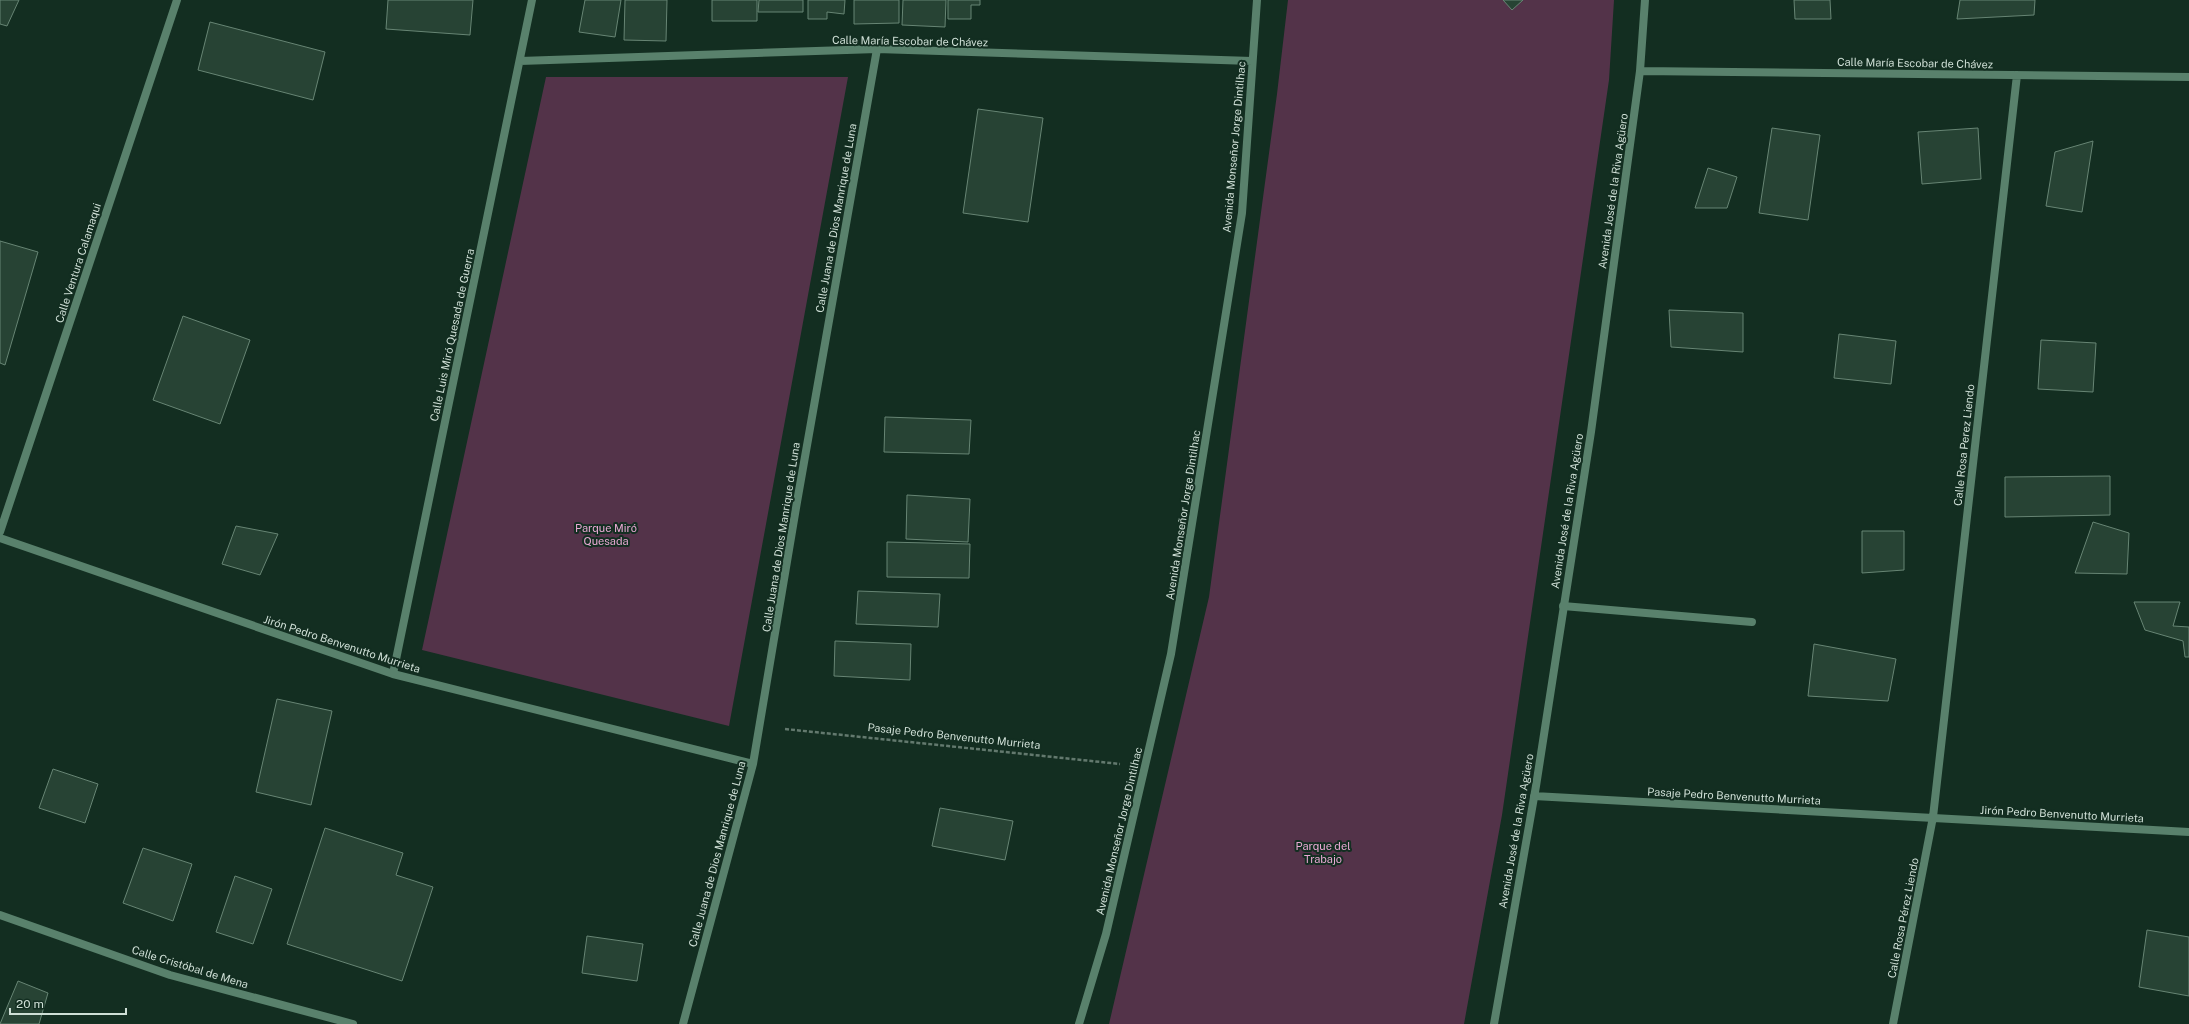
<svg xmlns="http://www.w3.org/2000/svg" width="2189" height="1024" font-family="'Public Sans',sans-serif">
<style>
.green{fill:#533349}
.building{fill:#274334;stroke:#678574}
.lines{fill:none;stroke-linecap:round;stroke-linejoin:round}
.path{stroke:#63796e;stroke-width:2.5;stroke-dasharray:4 2;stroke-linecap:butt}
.lane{stroke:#59816c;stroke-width:8}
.street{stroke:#59816c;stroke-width:8}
.labels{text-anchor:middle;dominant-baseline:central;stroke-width:4;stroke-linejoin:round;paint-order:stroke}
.street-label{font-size:11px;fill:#cfdfd6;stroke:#132e21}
.park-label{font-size:11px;fill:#e9a9d4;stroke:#132e21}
</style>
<rect width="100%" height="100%" fill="#132e21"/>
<path class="green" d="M1288,0H1614L1609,80L1502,815L1464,1024H1109L1209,597L1277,94Z
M546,77H848L729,726L422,650Z"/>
<path class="building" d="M0,0H19L7,26L0,24Z
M388,0H473L470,35L386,29Z
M585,0H621L615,37L579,32Z
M625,0H667L666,41L624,40Z
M712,0H757V21H712Z
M759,0H803V12H758Z
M808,0H845L844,14L827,12V19H808Z
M854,0H899V23L854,24Z
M903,0H946L945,27L902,25Z
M948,0H980V5H971V19H948Z
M1503,0H1523L1512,10Z
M1794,0H1830L1831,19H1795Z
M1960,0H2035L2034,15L1957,19Z
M210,22L325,52L313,100L198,70Z
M978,109L1043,118L1028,222L963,213Z
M1772,128L1820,135L1808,220L1759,213Z
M1978,128L1981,179L1922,184L1918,132Z
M2093,141L2082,212L2046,206L2055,152Z
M1708,168L1737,177L1727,208H1695Z
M0,241L38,252L5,365L0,363Z
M1669,310L1743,313V352L1671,347Z
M183,316L250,340L220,424L153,400Z
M1839,334L1896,341L1891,384L1834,378Z
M2041,340L2096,343L2093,392L2038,389Z
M885,417L971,420L969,454L884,452Z
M2110,476V515L2005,517V477Z
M907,495L970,499L968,542L906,539Z
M2093,522L2129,533L2127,574L2075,573Z
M236,526L278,534L260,575L222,564Z
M1862,531H1904V570L1862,573Z
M887,542L970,544L969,578L887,577Z
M858,591L940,594L938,627L856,624Z
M2134,602H2180L2173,626L2189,627V657H2185L2183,641L2145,630Z
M835,641L911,644L910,680L834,676Z
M1814,644L1896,659L1888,701L1808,696Z
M277,699L332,711L311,805L256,792Z
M53,769L98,784L85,823L39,808Z
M940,808L1013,821L1005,860L932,846Z
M325,828L403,853L396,875L433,887L402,981L287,944Z
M143,848L192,864L173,921L123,903Z
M235,876L272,889L253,944L216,932Z
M2147,930L2189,937V996L2139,987Z
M587,936L643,944L637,981L582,973Z
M18,981L48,993L39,1024H0Z"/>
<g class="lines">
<path class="path" d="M785,729L1120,764"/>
<path class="lane" d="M1563,606L1752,622"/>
<path class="street" d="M520,61L877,49L1252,61
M1640,71L2189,77
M0,532L177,0
M0,538L393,674L753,764
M393,674L532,0
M1534,796L2189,832
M0,915L170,975L353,1024
M683,1024L753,764L797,502L877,49
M1079,1024L1106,934L1171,654L1242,213L1257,0
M1494,1024L1536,786L1591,432L1640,71L1645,0
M1893,1024L1933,817L2017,75"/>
</g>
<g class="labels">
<g class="street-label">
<text transform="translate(910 41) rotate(1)">Calle María Escobar de Chávez</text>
<text transform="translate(1915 63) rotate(1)">Calle María Escobar de Chávez</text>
<text transform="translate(1234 147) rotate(-85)">Avenida Monseñor Jorge Dintilhac</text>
<text transform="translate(1613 191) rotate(-82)">Avenida José de la Riva Agüero</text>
<text transform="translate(836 218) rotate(-80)">Calle Juana de Dios Manrique de Luna</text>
<text transform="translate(78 263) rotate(-72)">Calle Ventura Calamaqui</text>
<text transform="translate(452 335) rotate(-78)">Calle Luis Miró Quesada de Guerra</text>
<text transform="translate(1964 445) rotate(-84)">Calle Rosa Perez Liendo</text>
<text transform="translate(1567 511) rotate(-81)">Avenida José de la Riva Agüero</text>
<text transform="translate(1183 515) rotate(-81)">Avenida Monseñor Jorge Dintilhac</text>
<text transform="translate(781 537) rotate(-81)">Calle Juana de Dios Manrique de Luna</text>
<text transform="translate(342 644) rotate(18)">Jirón Pedro Benvenutto Murrieta</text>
<text transform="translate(954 736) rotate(6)">Pasaje Pedro Benvenutto Murrieta</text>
<text transform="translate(1734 796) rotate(3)">Pasaje Pedro Benvenutto Murrieta</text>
<text transform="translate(2062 814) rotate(3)">Jirón Pedro Benvenutto Murrieta</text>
<text transform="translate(1119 831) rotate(-77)">Avenida Monseñor Jorge Dintilhac</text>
<text transform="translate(1516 831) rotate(-80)">Avenida José de la Riva Agüero</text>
<text transform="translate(717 854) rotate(-75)">Calle Juana de Dios Manrique de Luna</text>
<text transform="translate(1903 918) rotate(-79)">Calle Rosa Pérez Liendo</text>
<text transform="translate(190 967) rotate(17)">Calle Cristóbal de Mena</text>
</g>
<g class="park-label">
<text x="606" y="528">Parque Miró<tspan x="606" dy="13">Quesada</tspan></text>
<text x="1323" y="846">Parque del<tspan x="1323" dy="13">Trabajo</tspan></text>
</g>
</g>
<path d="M10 1008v6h116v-6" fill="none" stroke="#cfdfd6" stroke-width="2"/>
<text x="16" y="1008" font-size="12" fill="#cfdfd6" stroke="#132e21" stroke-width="3" paint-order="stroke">20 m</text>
</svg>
